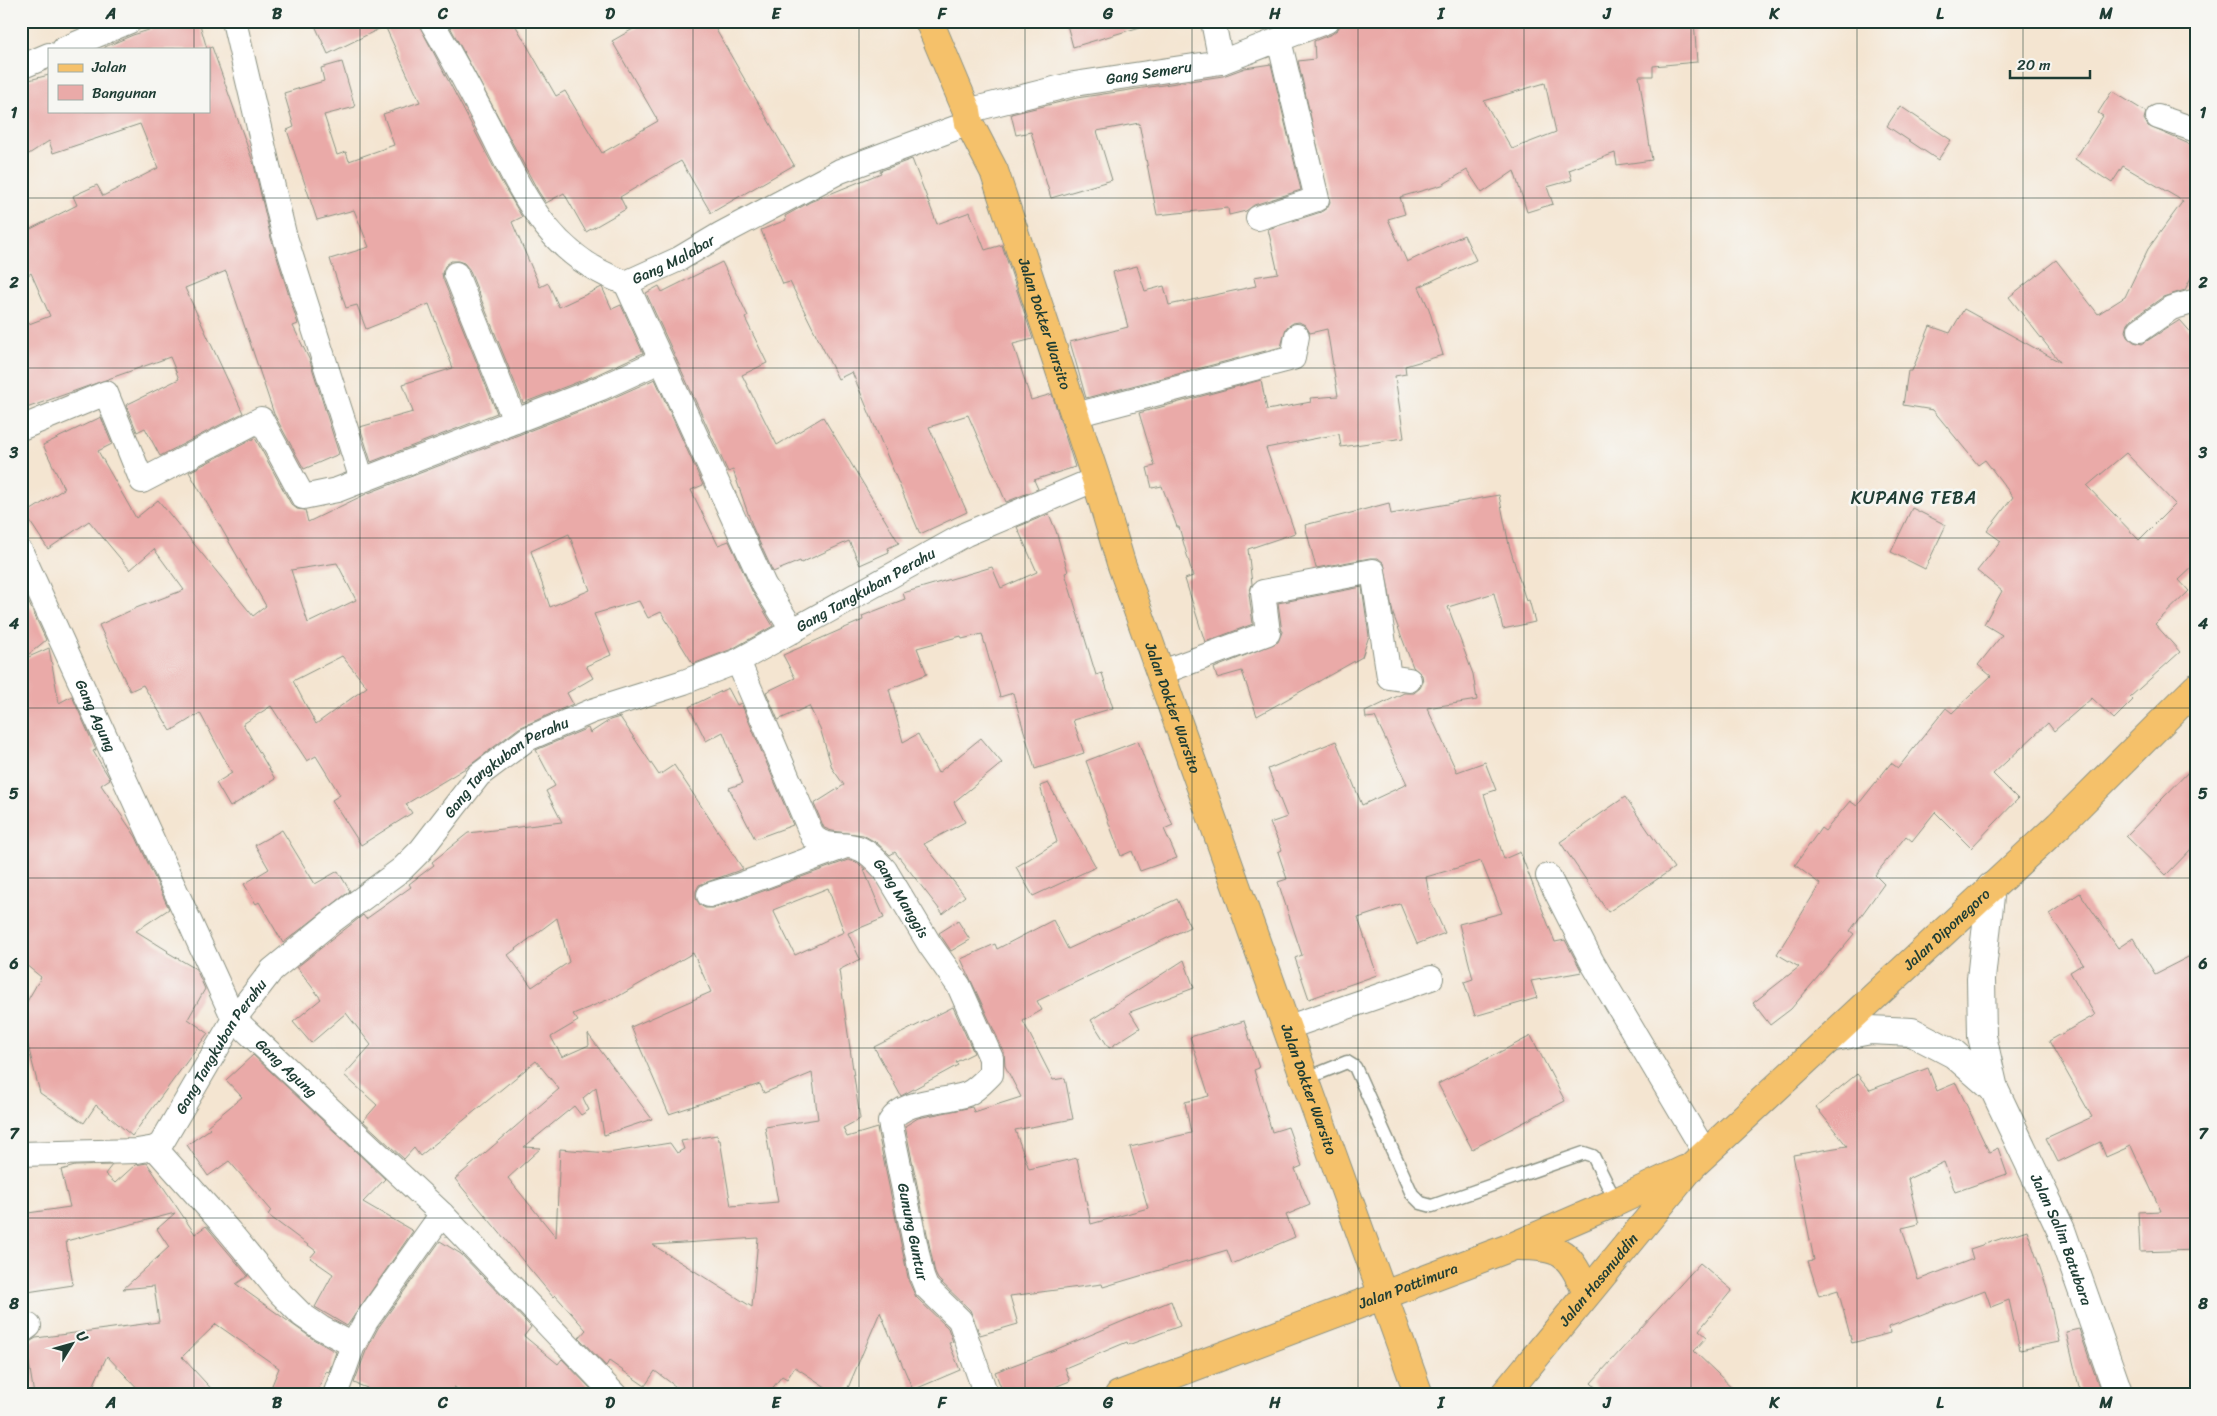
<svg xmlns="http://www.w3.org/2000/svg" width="2217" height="1416" font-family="Sriracha,sans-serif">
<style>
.building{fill:#eaaaa8;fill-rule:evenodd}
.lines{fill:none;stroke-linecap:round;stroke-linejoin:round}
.service-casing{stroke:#8a9182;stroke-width:15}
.minor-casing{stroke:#8a9182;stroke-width:26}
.tertiary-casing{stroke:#8a9182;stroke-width:30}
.primary-casing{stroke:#8a9182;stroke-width:30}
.service{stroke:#fff;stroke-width:12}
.minor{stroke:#fff;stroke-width:24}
.tertiary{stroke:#fff;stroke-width:28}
.primary{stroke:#f5c16b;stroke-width:28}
.grid{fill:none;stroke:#1f3d34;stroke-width:1;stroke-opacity:0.55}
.labels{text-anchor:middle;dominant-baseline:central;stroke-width:5;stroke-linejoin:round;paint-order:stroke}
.street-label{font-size:15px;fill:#1f3d34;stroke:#f6f6f2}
.quarter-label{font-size:18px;letter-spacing:1px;fill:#1f3d34;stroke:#f6f6f2}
.neatline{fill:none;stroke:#1f3d34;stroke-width:2}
.grid-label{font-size:16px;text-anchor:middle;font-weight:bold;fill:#1f3d34}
</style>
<rect width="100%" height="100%" fill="#f6f6f2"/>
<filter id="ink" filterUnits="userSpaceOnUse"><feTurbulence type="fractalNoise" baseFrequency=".02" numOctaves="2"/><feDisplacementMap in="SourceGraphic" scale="10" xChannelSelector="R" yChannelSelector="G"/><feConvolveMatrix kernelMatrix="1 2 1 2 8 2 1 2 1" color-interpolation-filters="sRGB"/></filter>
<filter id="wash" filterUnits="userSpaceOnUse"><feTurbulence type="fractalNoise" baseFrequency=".0096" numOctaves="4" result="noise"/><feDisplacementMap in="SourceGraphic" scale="20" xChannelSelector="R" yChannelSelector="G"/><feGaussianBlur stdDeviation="1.12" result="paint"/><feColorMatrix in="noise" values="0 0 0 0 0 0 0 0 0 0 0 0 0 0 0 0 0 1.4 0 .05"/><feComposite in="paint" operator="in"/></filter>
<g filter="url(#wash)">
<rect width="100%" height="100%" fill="#f4e5d1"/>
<g id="blocks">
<path class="building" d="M156,21H199L207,49H105V47L133,35L158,27Z
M313,21H417L501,181L522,217L512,222L540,287L548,283L559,307L602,287L612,309L621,305L643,353L596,375L523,403L469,269L464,263L458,261H451L445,266L442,273L443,279L497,413L371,462L360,427L413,412L403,384L453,368L429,304L366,329L357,305L346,308L330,259L369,247L354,210L317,220L287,130L294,127L284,93L324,81L321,68L342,62L355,107L324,115L337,155L346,152L349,161L394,145L383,114L420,102L385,26L328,54Z
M447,21H513L556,96L565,91L602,153L658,121L612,41L647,21H711L794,165L711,213L681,161L620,197L626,209L586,232L564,193L546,203L538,191Z
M1066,21H1139L1140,27L1073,47Z
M1346,21H1644V25L1694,21L1697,62L1653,66V76H1639L1652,160L1617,165L1615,153L1569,170L1572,180L1547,187L1553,204L1527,212L1514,171L1482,193L1467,170L1442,185L1400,197L1405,214L1388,219L1407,262L1464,235L1476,260L1419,287L1429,309L1443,355L1405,366L1406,374L1395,376L1404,438L1341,447L1339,434L1266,448L1295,533L1248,549L1252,584L1249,594L1253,624L1205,642L1185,579L1193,576L1179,527H1177L1162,486L1152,488L1147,468L1155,466L1139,413L1261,380L1267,410L1311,402L1310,398L1338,396L1327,329L1310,333L1305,325L1299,322L1293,323L1286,328L1281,347L1086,398L1070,342L1128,327L1113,272L1137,266L1145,291L1164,286L1169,305L1256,286L1254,277L1278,273L1268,229L1321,212L1327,208L1330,202L1298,61L1315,59L1314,41L1332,34L1338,29L1341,23ZM1545,83L1556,132L1512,149L1484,101Z
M212,47L254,165L271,238L298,324L293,326L310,361L339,454L304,469L274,414L226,271L185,288L243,413L160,456L145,428L137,432L126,405L179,379L170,357L21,410V327L50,316L31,273L21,280V234L77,205L73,196L97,185L103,196L158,168L140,124L53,153L49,141L21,159V82L49,75V111H209V48Z
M1271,64L1301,190L1254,205L1246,211L1229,215L1228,208L1157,215L1139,123L1097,131L1112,180L1051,198L1031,132L1016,135L1011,114L1077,98L1223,76L1245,68Z
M2112,91L2146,112L2144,119L2148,126L2196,147V267L2185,290L2163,297L2132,319L2128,324L2126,331L2129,338L2134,342L2142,344L2180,320L2196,338V564L2179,580L2189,591L2155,624L2180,652L2130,697L2133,700L2114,719L2092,698L2054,731L2048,723L1993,774L2018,799L1971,848L1935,812L1912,841L1906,836L1875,875L1884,884L1850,931L1854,934L1791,1009L1770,1025L1753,1003L1799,967L1777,954L1820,884L1795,865L1821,828L1825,831L1850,801L1857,806L1891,763L1898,768L1946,708L1952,713L1991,676L1978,665L2002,635L1984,624L2002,591L1977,571L2001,541L1987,531L2013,497L1985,460L1978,465L1933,410L1903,405L1908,371H1912L1930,326L1950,333L1964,309L2060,362L2009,297L2056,260L2098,314L2125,297L2148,249L2183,201L2123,166L2112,183L2075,159L2103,116L2098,113ZM2126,453L2175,504L2139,540L2087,486Z
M1900,106L1951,140L1938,160L1887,126Z
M912,159L937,224L970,212L985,250L1002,245L1033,339L1013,344L1031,400L1052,394L1075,467L1034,480L1038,489L1006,502L968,415L929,427L967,512L920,534L852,372L838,379L790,282L783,284L761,230L786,220L785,216L810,202L881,173L880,171Z
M722,262L748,316L745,318L767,363L742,375L777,445L823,417L899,543L888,548L889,552L860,565L849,541L801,563L800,561L773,572L753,528L733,470L728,472L646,293L659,286L662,292Z
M655,379L703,485L691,490L718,545L729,541L752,591L773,626L732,649L693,664L661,612L648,618L639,601L594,614L611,655L586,666L593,678L567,693L573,704L519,728L469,766L406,804L412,813L361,845L332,800L340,795L316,756L307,761L271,706L243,724L275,779L230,807L216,783L232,773L200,713L171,731L143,685L130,691L99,625L136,608L184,590L154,549L130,570L89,521L48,549L25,514L64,489L43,445L101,417L112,444L98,451L136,518L158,500L253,616L266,606L189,472L255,438L291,504L297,509L305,510L308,522L366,494L606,401ZM569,534L590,590L550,607L531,551ZM337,563L356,600L308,623L291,570ZM342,656L367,687L316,724L293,681Z
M1499,495L1509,545L1526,601L1529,600L1535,622L1503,629L1494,593L1448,607L1473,674L1477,700L1427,708L1457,772L1485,762L1496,790L1484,794L1504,859L1520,852L1555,942L1565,940L1582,972L1531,981L1537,998L1475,1016L1464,982L1473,979L1459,924L1502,913L1481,861L1426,877L1430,900L1445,933L1417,944L1400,904L1358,918L1377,975L1309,999L1295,958L1302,955L1278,882L1287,879L1278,852L1282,850L1270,823L1287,817L1268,769L1336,741L1362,805L1407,784L1375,717L1366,718L1365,712L1404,693H1414L1420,688L1423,682L1422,675L1413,667L1393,614L1384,563L1378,558H1370L1316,568L1305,525L1389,503L1391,514Z
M1912,508L1946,525L1925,569L1891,552Z
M1049,514L1056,531L1068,572L1065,573L1096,675L1102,673L1113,708L1073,720L1084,753L1035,769L1013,693L1000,697L982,634L962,639L961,636L917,648L927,674L889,689L903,742L918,734L938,773L981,738L1002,763L954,802L965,822L924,844L965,896L943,914L895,852L890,855L877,843L863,835L832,831L824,828L814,804L844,785L832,768L820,728L809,706L778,720L766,692L795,678L783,655L863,620L862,616L905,599L903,593L992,567L1001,588L1037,572L1017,527Z
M21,586L46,640L22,660L49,648L59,703L72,696L96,750L93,751L110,779L101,785L136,837L169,909L136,931L168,951L167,952L196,969L205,989L188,1019L208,1033L132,1136L96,1105L84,1123L40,1093L27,1042L21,1043V1012L41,977L21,961Z
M1362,587L1369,636L1362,657L1257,716L1242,671L1217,678L1214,668L1278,642L1282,632L1278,603Z
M728,688L737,705L741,703L793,825L755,839L729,788L743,783L723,732L706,741L689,707Z
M620,717L659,775L674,765L743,869L699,885L696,891V899L700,905L705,908H713L736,901L848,860L856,862L865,869L864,870L884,918L848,933L860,959L839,970L860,1119L843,1128L847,1137L877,1128L909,1282L916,1297L948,1328L953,1342L949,1343L960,1370L913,1390L880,1312L845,1395H838L795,1367L787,1379L782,1376L767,1395H687L655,1371L645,1386L609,1361L606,1366L579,1338L586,1330L555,1295L553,1297L455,1179L559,1089L536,1061L420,1156L414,1148L404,1159L363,1121L377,1105L344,1075L371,1045L346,1013L311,1043L293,1022L321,999L297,967L363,915L366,919L411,887L409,884L434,865L432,862L468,833L562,822L546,791L555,786L536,750L588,728L590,733L610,720ZM828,888L844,932L795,955L773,910ZM557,918L569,962L532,987L508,955ZM693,953L711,992L631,1027L669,1114L760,1084L764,1093L812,1073L818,1119L765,1127L778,1202L731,1206L720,1140H718L717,1135L681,1141L684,1149L677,1153L670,1143L608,1153L560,1149L556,1237L508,1178L541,1148L524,1147L574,1106L581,1115L589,1110L583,1098L596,1087L604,1135L652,1119L588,1034L589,1045L562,1057L551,1037L578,1021L573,1014L617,996V997ZM758,1238L752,1307L653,1245Z
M1138,741L1155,787L1173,825L1164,829L1177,858L1140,871L1132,851L1121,856L1086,761Z
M2196,764V844L2166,875L2126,836Z
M1048,783L1096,867L1033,896L1016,867L1057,842L1040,786Z
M1625,797L1674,868L1608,912L1560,842Z
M282,830L315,884L338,871L350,891L283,943L259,902L256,904L244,884L269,869L255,845Z
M2080,893L2118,948L2133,938L2155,974L2196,953V1250L2140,1252L2138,1212L2161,1211L2131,1146L2106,1157L2100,1142L2058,1162L2046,1138L2092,1117L2049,1041L2095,1015L2070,972L2083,964L2049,914Z
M1177,899L1190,927L1037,1001L1042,1010L1023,1021L1053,1080L1065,1078L1073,1119L1015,1130L1029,1169L1077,1158L1091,1224L1148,1208L1130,1147L1191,1133L1185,1102L1209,1096L1190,1037L1244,1021L1259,1068L1254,1070L1272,1132L1288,1127L1302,1166L1295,1169L1310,1205L1286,1215L1295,1237L1232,1264L1227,1250L1103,1287L1102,1284L1010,1296L1018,1324L980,1335L970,1310L938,1279L935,1273L905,1126L918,1118L972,1107L974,1112L1021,1097L1005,1066L1004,1052L961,959L995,944L997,949L1053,920L1068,949Z
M958,921L970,940L951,951L939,933Z
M1184,960L1194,988L1130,1012L1140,1028L1109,1048L1091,1020Z
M953,1007L974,1053L956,1062L958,1065L901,1096L874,1047Z
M1531,1036L1565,1101L1472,1149L1438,1084Z
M253,1055L385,1179L363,1202L413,1231L347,1326L315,1307L333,1274L310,1258L316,1251L268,1215L271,1210L229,1161L208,1176L187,1145L210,1129L207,1126L242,1097L226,1080Z
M1928,1068L1937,1091L1956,1083L1989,1152L1998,1148L2007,1174L1955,1192L1944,1162L1908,1179L1919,1224L1902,1228L1918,1280L1973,1259L1970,1249L2027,1230L2047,1288L2059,1342L2020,1350L2009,1300L1991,1307L1985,1290L1889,1327L1890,1333L1852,1343L1838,1290L1819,1296L1808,1261L1814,1260L1793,1155L1847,1146L1816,1107L1857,1074L1870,1090Z
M147,1163L195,1234L206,1226L248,1276L236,1284L313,1339L336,1352L329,1372L326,1371L316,1395H268L279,1368L216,1324L182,1357L217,1395H144L107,1356L89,1395H34L26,1344L36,1338L159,1322L154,1286L123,1289L169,1247L157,1229L175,1213L66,1241L73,1285L21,1293V1214L70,1207L61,1170L75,1166L112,1165L105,1174L115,1183L135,1165Z
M440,1241L461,1254L531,1327L524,1336L558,1364L562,1359L593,1391L591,1395H469L454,1387L451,1395H364L367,1388L354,1383L366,1351L378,1328Z
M1700,1263L1732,1290L1699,1330L1707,1337L1694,1351L1740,1395H1604L1591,1383Z
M1171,1301L1180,1326L1128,1345L1127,1342L1065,1368L1070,1381L1034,1395H1004L995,1372L1057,1349Z
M2079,1329L2102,1395H2081L2066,1332Z"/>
</g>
</g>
<g filter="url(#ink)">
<use href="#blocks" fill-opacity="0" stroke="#8a9182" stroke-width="1"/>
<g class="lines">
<defs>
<path id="service" d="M1305,1079L1347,1062L1355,1067L1412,1194L1421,1203L1432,1206L1584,1153L1593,1156L1616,1202"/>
<g id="minor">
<path d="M234,21L284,234L362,480"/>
<path id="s1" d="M431,21C451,55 470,90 488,125C523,194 547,255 626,283L679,259L721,234L840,171L969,123"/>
<path d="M1213,21L1221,62"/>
<path d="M64,49L130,21"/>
<path d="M21,67L49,55"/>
<path id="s2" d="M967,111L1074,84L1221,62L1327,21"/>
<path d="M2158,117L2196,130"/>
<path d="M1258,218L1317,199L1279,40"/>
<path d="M456,274L515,421"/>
<path d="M626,283L764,585L793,631"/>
<path d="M2140,330L2171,308L2196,301"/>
<path d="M1075,415L1293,358L1297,336"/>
<path d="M21,428L106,393L142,481L261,419L303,497L337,490L601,388L649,366L659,358"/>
<path id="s3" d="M21,552L234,1019L442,1214L615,1395"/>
<path id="s4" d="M738,661L813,837C830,850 840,842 858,848C868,851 878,862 885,870L930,945L959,986L991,1058V1074C984,1081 976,1090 967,1094C943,1103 904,1098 890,1122L922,1277L926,1287L960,1320L986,1395"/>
<path d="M1160,673L1268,633L1263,592L1373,571L1389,677L1409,680"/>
<path d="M1548,876L1592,962L1706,1154"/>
<path d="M709,895L732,888L843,847"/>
<path d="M1286,1028L1431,978"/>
<path d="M155,1148L229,1231L281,1294L302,1315L321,1328L353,1345"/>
<path id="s5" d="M21,1154L137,1151L155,1148L161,1144L234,1019L272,970L332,921L402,869L421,850L479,775L527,739L592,711L684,682L738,661L966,534L1096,479"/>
<path d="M21,1332L29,1326"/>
<path d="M335,1395L353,1345L366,1321L442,1214"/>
</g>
<g id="tertiary">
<path id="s6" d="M1991,887L1981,979L1982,1036L1994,1089L2061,1230L2119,1395"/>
<path d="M1830,1038L1870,1030L1912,1032L1954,1054L1994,1089"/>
</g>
<g id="primary">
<path id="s7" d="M929,21L967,111L969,123L994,171L1096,479L1121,563L1305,1079L1419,1395"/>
<path d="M1518,1246C1563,1246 1569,1253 1587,1293"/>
<path id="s8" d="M1119,1395L1514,1246L1616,1202L1684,1170"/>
<path id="s9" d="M1504,1395L1692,1166L2059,825L2196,688"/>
</g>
</defs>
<use href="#service" class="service-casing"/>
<use href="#minor" class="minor-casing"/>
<use href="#tertiary" class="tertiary-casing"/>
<use href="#primary" class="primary-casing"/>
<use href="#service" class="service"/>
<use href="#minor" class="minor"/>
<use href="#tertiary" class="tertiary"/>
<use href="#primary" class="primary"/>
</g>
</g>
<path class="grid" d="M194,21V49M360,21V1395M526,21V1395M693,21V1395M859,21V1395M1025,21V1395M1192,21V1395M1358,21V1395M1524,21V1395M1691,21V1395M1857,21V1395M2023,21V1395M194,111V1395M21,198H2196M21,368H2196M21,538H2196M21,708H2196M21,878H2196M21,1048H2196M21,1218H2196"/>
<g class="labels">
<g class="street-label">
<text stroke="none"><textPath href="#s2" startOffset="186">Gang Semeru</textPath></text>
<text stroke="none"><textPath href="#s1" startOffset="388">Gang Malabar</textPath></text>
<text stroke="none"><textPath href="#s7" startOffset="325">Jalan Dokter Warsito</textPath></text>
<text stroke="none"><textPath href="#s5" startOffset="1066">Gang Tangkuban Perahu</textPath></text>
<text stroke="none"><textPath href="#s7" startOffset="730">Jalan Dokter Warsito</textPath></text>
<text stroke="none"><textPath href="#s3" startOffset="180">Gang Agung</textPath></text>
<text stroke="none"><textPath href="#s5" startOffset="661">Gang Tangkuban Perahu</textPath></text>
<text stroke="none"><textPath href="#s4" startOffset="306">Gang Manggis</textPath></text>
<text stroke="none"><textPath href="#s9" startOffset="644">Jalan Diponegoro</textPath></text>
<text stroke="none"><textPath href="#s5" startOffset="256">Gang Tangkuban Perahu</textPath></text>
<text stroke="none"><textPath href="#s3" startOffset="585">Gang Agung</textPath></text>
<text stroke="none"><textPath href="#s7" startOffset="1135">Jalan Dokter Warsito</textPath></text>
<text stroke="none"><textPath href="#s4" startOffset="734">Gunung Guntur</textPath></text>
<text stroke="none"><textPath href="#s6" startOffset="369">Jalan Salim Batubara</textPath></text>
<text stroke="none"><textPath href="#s9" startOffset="149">Jalan Hasanuddin</textPath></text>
<text stroke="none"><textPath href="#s8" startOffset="309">Jalan Pattimura</textPath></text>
</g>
<g class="quarter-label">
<text x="1914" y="498">KUPANG TEBA</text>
</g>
</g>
<rect width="2217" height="1416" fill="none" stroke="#f6f6f2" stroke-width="55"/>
<rect x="48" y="48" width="162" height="65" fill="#f6f6f2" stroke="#a0aca6"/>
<rect x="58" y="64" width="25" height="8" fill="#f5c16b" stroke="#a0aca6"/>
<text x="92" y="72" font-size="15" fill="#1f3d34">Jalan</text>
<rect x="58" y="85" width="25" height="15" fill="#eaaaa8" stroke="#a0aca6"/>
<text x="92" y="98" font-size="15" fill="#1f3d34">Bangunan</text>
<g transform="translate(72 1344) rotate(53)" stroke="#f6f6f2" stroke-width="4" paint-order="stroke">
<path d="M0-4L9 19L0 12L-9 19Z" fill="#1f3d34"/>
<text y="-8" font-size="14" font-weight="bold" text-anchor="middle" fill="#1f3d34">U</text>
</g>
<path d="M2010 70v8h80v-8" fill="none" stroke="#1f3d34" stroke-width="2.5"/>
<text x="2017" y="70" font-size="15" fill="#1f3d34" stroke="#f6f6f2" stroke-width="4" paint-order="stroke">20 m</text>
<rect x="28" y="28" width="2162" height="1360" class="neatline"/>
<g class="grid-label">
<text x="111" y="19">A</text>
<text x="277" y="19">B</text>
<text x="443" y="19">C</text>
<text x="610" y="19">D</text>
<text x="776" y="19">E</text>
<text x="942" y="19">F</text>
<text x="1108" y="19">G</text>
<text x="1275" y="19">H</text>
<text x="1441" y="19">I</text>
<text x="1607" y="19">J</text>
<text x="1774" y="19">K</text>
<text x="1940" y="19">L</text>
<text x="2106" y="19">M</text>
<text x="14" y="118">1</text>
<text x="2203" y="118">1</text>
<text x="14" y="288">2</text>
<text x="2203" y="288">2</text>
<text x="14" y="458">3</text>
<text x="2203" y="458">3</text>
<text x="14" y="629">4</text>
<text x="2203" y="629">4</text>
<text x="14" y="799">5</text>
<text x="2203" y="799">5</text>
<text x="14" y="969">6</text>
<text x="2203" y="969">6</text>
<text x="14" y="1139">7</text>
<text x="2203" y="1139">7</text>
<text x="14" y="1309">8</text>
<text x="2203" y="1309">8</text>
<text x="111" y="1408">A</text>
<text x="277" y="1408">B</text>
<text x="443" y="1408">C</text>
<text x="610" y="1408">D</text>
<text x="776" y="1408">E</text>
<text x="942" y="1408">F</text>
<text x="1108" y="1408">G</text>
<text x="1275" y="1408">H</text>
<text x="1441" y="1408">I</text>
<text x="1607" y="1408">J</text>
<text x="1774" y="1408">K</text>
<text x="1940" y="1408">L</text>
<text x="2106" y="1408">M</text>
</g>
</svg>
